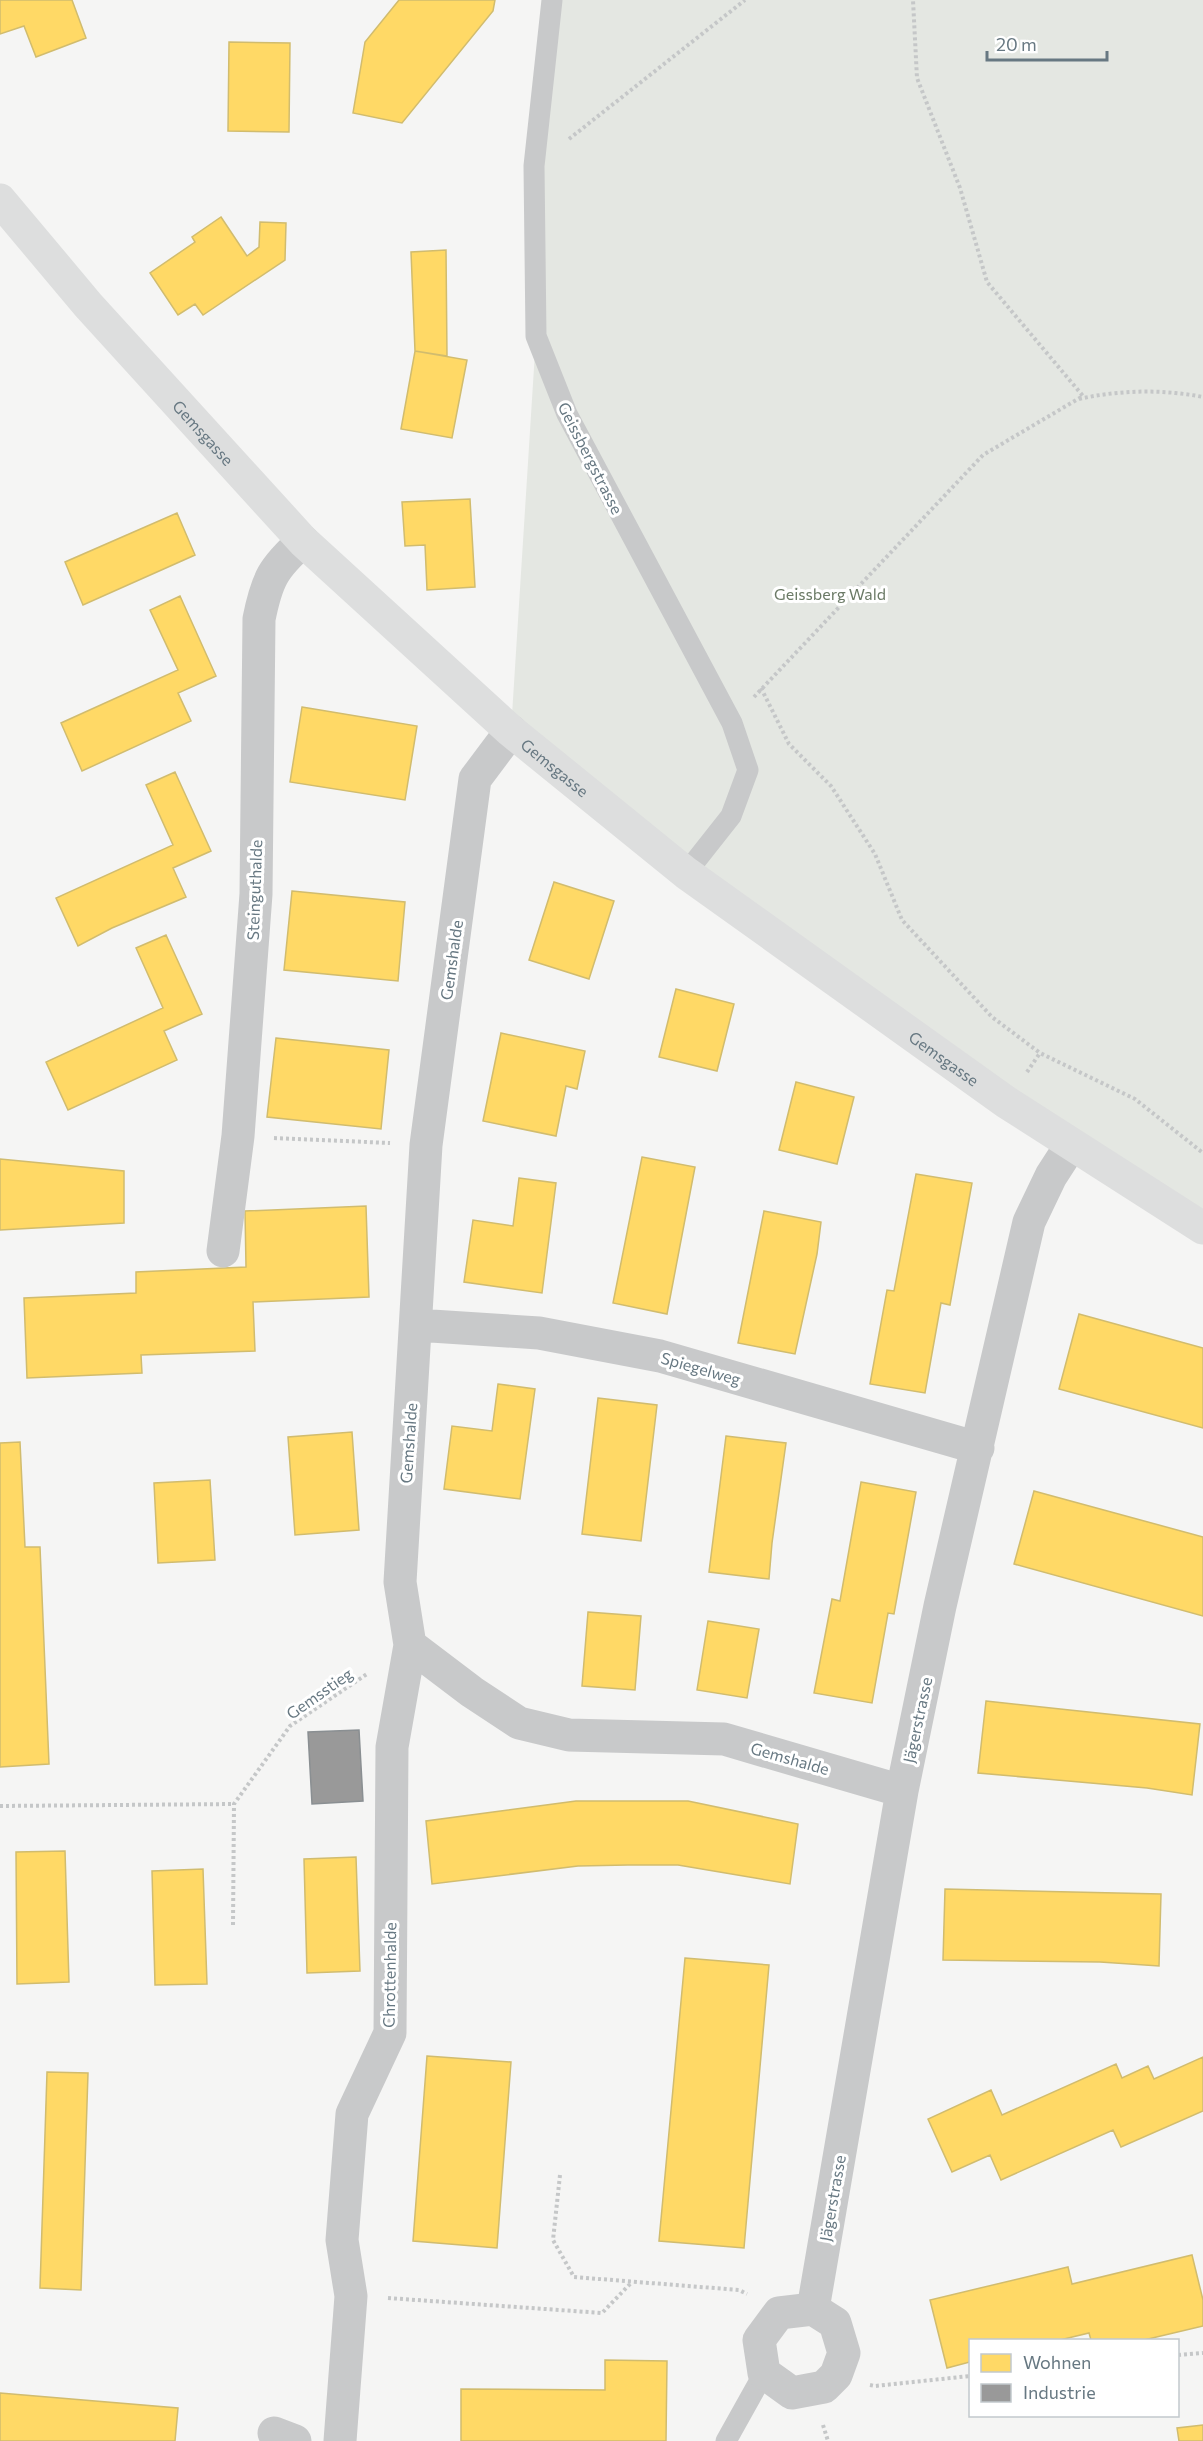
<svg xmlns="http://www.w3.org/2000/svg" width="1203" height="2441" font-family="Commissioner,sans-serif">
<style>
.green{fill:#e4e7e2}
.homes{fill:#ffd966;stroke:#d1bc6e;stroke-width:1.5}
.industry{fill:#999;stroke:#8a8f92;stroke-width:1.5}
.lines{fill:none;stroke-linecap:round;stroke-linejoin:round}
.path{stroke:#c5c7c8;stroke-width:4;stroke-dasharray:3 3;stroke-linecap:butt}
.lane{stroke:#c8c9ca;stroke-width:21}
.street{stroke:#c8c9ca;stroke-width:33}
.secondary{stroke:#dddede;stroke-width:33}
.labels{text-anchor:middle;dominant-baseline:central;stroke-width:6;stroke-linejoin:round;paint-order:stroke}
.street-label{font-size:16px;fill:#677882;stroke:#fff}
.park-label{font-size:16px;fill:#6b7a66;stroke:#fff}
</style>
<rect width="100%" height="100%" fill="#f5f5f4"/>
<path class="green" d="M552,0H1203V1228L511,731L536,336Z"/>
<path class="homes" d="M0,0H72L86,38L36,57L24,26L0,34Z
M399,0H495L493,11L402,123L353,113L365,42Z
M229,42L290,43L289,132L228,131Z
M221,217L247,256L259,247L260,222L286,223L285,260L203,315L195,304L178,315L150,273L195,242L192,237Z
M446,250L447,356L415,351L411,252Z
M415,351L467,360L452,438L401,429Z
M470,499L475,587L427,590L425,545L405,546L402,502Z
M177,513L195,555L83,605L65,562Z
M180,596L216,676L178,693L191,721L82,771L61,723L178,670L150,610Z
M302,707L417,726L405,800L290,782Z
M175,772L211,851L173,868L186,897L112,928L78,946L56,898L173,845L146,785Z
M554,882L614,901L589,979L529,960Z
M292,891L405,902L398,981L284,970Z
M166,935L202,1014L164,1031L177,1060L68,1110L46,1062L163,1008L136,948Z
M676,989L734,1004L717,1071L659,1057Z
M501,1033L585,1051L577,1089L566,1086L556,1136L483,1121Z
M276,1038L389,1050L381,1129L267,1117Z
M796,1082L854,1097L837,1164L779,1150Z
M642,1157L695,1167L667,1314L613,1303Z
M0,1159L124,1171V1223L0,1230Z
M916,1174L972,1183L950,1305L941,1303L925,1393L870,1384L887,1290L894,1291Z
M519,1178L556,1183L542,1293L464,1282L473,1220L513,1226Z
M366,1206L369,1297L253,1302L255,1351L141,1355L142,1373L27,1378L24,1298L136,1293V1272L246,1267L245,1211Z
M764,1211L821,1222L817,1254L795,1354L738,1343Z
M1079,1314L1203,1348V1428L1059,1389Z
M498,1384L535,1389L520,1499L444,1489L452,1426L492,1431Z
M598,1398L657,1405L641,1541L582,1534Z
M352,1432L359,1530L295,1535L288,1437Z
M726,1436L786,1443L772,1543L769,1579L709,1572Z
M20,1442L25,1547H40L49,1764L0,1767V1443Z
M210,1480L215,1560L158,1563L154,1483Z
M861,1482L916,1492L894,1614L888,1613L872,1703L814,1693L832,1599L840,1601Z
M1034,1491L1203,1537V1616L1014,1564Z
M588,1612L641,1616L635,1690L582,1686Z
M708,1621L759,1629L747,1698L697,1690Z
M986,1701L1200,1724L1192,1795L1147,1788L978,1773Z
M576,1801H688L798,1824L790,1884L678,1865H628L578,1866L432,1884L426,1821Z
M65,1851L69,1982L17,1984L16,1852Z
M356,1857L360,1971L307,1973L304,1859Z
M203,1869L207,1984L155,1985L152,1871Z
M945,1889L1161,1894L1159,1966L1100,1962L943,1960Z
M685,1958L769,1965L744,2248L659,2241Z
M427,2056L511,2062L497,2248L413,2241Z
M1203,2057V2111L1121,2147L1113,2130L1001,2180L990,2155L952,2172L928,2119L991,2090L1002,2115L1116,2064L1122,2078L1148,2066L1154,2079Z
M47,2072L88,2073L81,2290L40,2288Z
M1192,2255L1203,2300V2326L1144,2340H1091L1089,2333L1060,2340H970V2362L947,2368L930,2300L1068,2267L1072,2284Z
M605,2360L667,2361L666,2441H461V2389L605,2390Z
M0,2393L178,2408L175,2441H0Z
M1203,2425V2441H1179L1177,2428Z"/>
<path class="industry" d="M359,1730L363,1801L312,1804L308,1732Z"/>
<g class="lines">
<path class="path" d="M569,139L745,0
M1079,399C1119,390 1162,389 1203,397
M761,688L789,744L831,786L875,854L902,920L992,1017L1040,1053L1135,1099L1203,1153
M754,697L983,455L1083,396L987,282L960,188L917,78L913,0
M1027,1072L1040,1053
M274,1138L390,1143
M0,1806L234,1804
M233,1925L234,1804L290,1726L367,1674
M560,2175L553,2240L574,2277L739,2290L747,2294
M388,2298L602,2313L631,2283
M1178,2355L1203,2353
M870,2385L875,2386L970,2376
M823,2425L828,2441"/>
<path class="lane" d="M552,0L534,166L536,336L567,414L732,723L748,770L731,816L686,873
M726,2441L764,2373"/>
<path class="street" d="M511,731L475,779L426,1145L400,1582L410,1645L472,1692L519,1723L569,1735L724,1739L902,1791
M223,1251L238,1136L256,894L259,619C267,579 273,568 303,541
M416,1325L539,1333L660,1356L978,1448
M813,2309L902,1791L940,1606L1029,1222L1051,1176L1071,1145
M813,2309L835,2323L844,2353L836,2375L824,2387L792,2393L764,2373L759,2340L779,2313Z
M274,2433L295,2441
M340,2441L351,2296L342,2240L352,2114L390,2033L392,1747L410,1645"/>
<path class="secondary" id="s1" d="M0,200L88,305L303,541L511,731L686,873L1006,1102L1203,1228"/>
</g>
<g class="labels">
<g class="street-label">
<text stroke="none"><textPath href="#s1" startOffset="309">Gemsgasse</textPath></text>
<text transform="translate(591 458) rotate(63)">Geissbergstrasse</text>
<text stroke="none"><textPath href="#s1" startOffset="795">Gemsgasse</textPath></text>
<text transform="translate(254 890) rotate(-88)">Steinguthalde</text>
<text transform="translate(451 960) rotate(-82)">Gemshalde</text>
<text stroke="none"><textPath href="#s1" startOffset="1281">Gemsgasse</textPath></text>
<text transform="translate(701 1368) rotate(16)">Spiegelweg</text>
<text transform="translate(408 1443) rotate(-86)">Gemshalde</text>
<text transform="translate(319 1693) rotate(-35)">Gemsstieg</text>
<text transform="translate(917 1720) rotate(-78)">Jägerstrasse</text>
<text transform="translate(790 1758) rotate(16)">Gemshalde</text>
<text transform="translate(389 1975) rotate(-89)">Chrottenhalde</text>
<text transform="translate(832 2198) rotate(-80)">Jägerstrasse</text>
</g>
<g class="park-label">
<text x="830" y="593">Geissberg Wald</text>
</g>
</g>
<rect x="969" y="2339" width="210" height="78" fill="#ffffff" stroke="#c2c9cd" stroke-width="1.5"/>
<rect x="981" y="2354" width="30" height="18" fill="#ffd966" stroke="#c2c9cd" stroke-width="1.5"/>
<text x="1023" y="2369" font-size="18" fill="#677882">Wohnen</text>
<rect x="981" y="2384" width="30" height="18" fill="#999999" stroke="#c2c9cd" stroke-width="1.5"/>
<text x="1023" y="2399" font-size="18" fill="#677882">Industrie</text>
<path d="M987 51v9h120v-9" fill="none" stroke="#677882" stroke-width="3"/>
<text x="996" y="51" font-size="18" fill="#677882" stroke="#ffffff" stroke-width="4.5" paint-order="stroke">20 m</text>
</svg>
